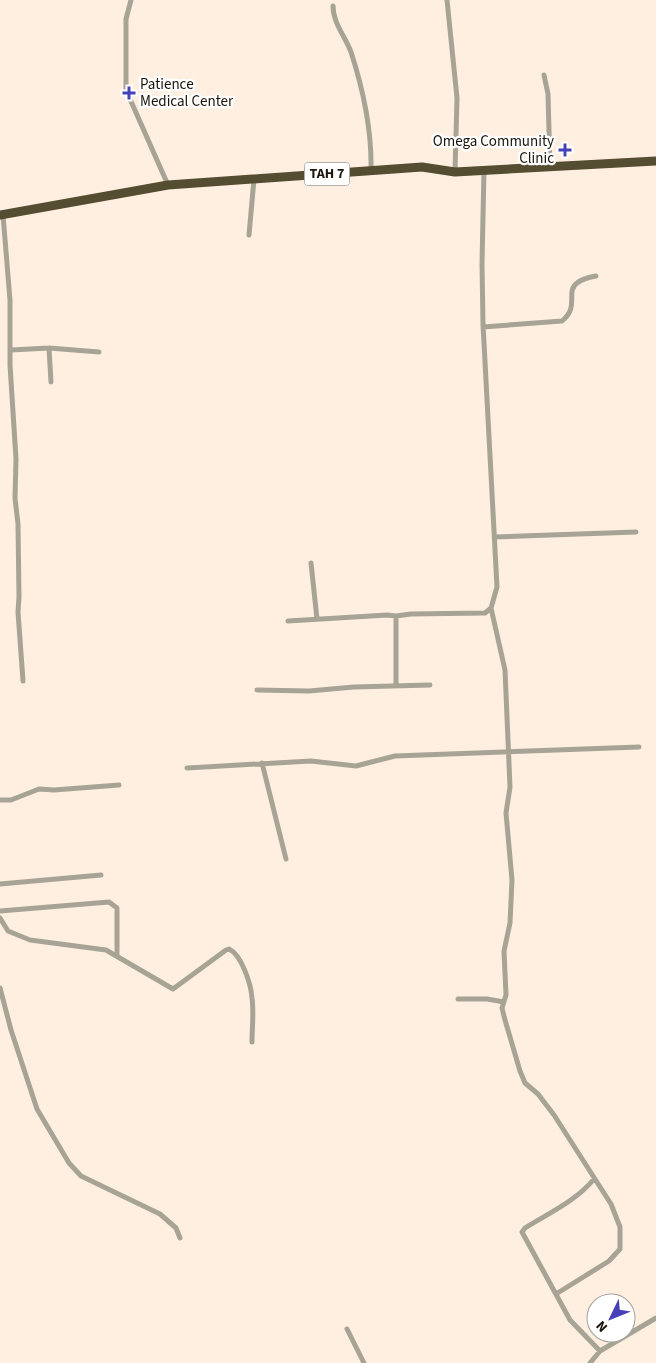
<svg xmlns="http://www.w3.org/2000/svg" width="656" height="1363" font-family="'Source Sans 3',sans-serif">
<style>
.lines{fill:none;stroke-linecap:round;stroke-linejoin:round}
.street{stroke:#a7a496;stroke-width:5}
.highway{stroke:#544d31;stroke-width:9}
.poi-dot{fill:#4542b7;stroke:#fff;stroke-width:2}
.labels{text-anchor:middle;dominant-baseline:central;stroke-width:4.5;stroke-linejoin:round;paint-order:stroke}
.shield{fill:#fff;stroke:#605a54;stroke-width:1}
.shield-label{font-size:14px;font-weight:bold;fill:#1c140b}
.poi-label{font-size:15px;fill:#1c140b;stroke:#fff;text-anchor:start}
</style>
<rect width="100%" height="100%" fill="#ffefe0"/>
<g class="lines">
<path class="street" d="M131,0L126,19V90L168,185
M447,0L457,98L455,172
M333,6C333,23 345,36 351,52C363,89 372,131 371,171
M544,75L548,94L550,167
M484,170L482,264L483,324L497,587L491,608L505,670L510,787L506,813L512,880L510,923L504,951L506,995L502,1008L505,1020L520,1071L525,1083L538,1094L554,1115L611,1204L620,1227V1249L609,1261L556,1294
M3,215L10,300V365L16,459L15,498L18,524L19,597L18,612L23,681
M249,235L254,179
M483,327L562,321C580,307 565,292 577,283C582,279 590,277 596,276
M49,348L51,382
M11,350L49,348L99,352
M494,537L636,532
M311,563L317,619
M288,621L387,615L396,616
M396,686V616L411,614L485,613L491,608
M257,690L309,691L354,687L430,685
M262,763L286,859
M187,768L311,761L356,766L395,756L639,747
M0,800H11L39,789L54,790L119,785
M0,884L101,875
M0,911L109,902L117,908V956
M0,918L8,931L30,940L106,950L173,989L226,950L229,949C242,955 251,985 252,998C254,1012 252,1028 252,1042
M0,988L11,1030L37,1109L69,1163L81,1176L160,1214L176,1228L180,1238
M458,999H487L504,1002
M594,1179C576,1201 549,1213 525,1228L522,1232L570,1320L600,1351
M347,1329L364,1363
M590,1363L600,1351L656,1318"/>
<path class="highway" d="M0,215L168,185L422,167L455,172L656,161"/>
</g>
<g class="poi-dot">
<path d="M126.5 85.5h5v5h5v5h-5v5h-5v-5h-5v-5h5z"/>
<path d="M562.5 142.5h5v5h5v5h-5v5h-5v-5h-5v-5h5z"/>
</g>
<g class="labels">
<rect class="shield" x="304.5" y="162.5" width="45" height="23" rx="4"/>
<g class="shield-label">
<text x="327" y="174">TAH 7</text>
</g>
<g class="poi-label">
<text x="140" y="84">Patience<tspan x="140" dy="17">Medical Center</tspan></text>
<text x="554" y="141" text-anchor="end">Omega Community<tspan x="554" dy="17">Clinic</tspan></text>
</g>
</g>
<g transform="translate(611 1318) rotate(227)"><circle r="24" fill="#ffffff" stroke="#a4a19d"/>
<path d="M0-4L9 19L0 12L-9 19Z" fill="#4542b7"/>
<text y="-8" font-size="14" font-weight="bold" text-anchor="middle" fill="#1c140b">N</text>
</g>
</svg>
